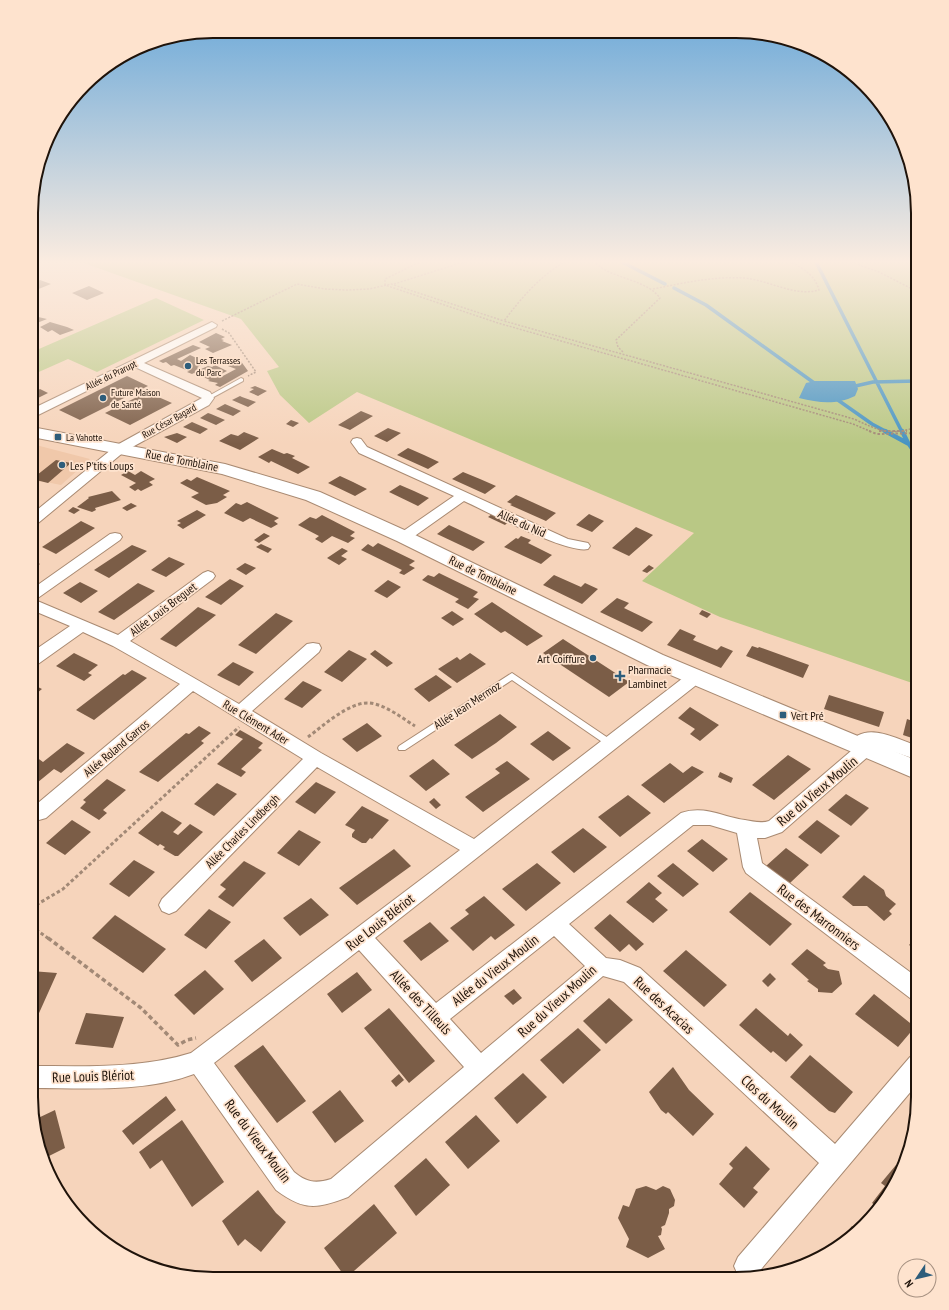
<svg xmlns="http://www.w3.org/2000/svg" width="949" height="1310" font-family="'PT Sans Narrow',sans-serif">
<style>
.built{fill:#f0c8aa}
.green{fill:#b9c885}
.water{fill:#4794c3}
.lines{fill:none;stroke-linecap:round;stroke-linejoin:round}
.stream-far1{stroke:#4794c3;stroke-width:3.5}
.stream{stroke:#4794c3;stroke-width:4.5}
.building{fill:#7b5d47}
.lane-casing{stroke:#a98a72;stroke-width:2}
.street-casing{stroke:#a98a72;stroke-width:2}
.secondary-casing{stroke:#a98a72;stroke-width:2}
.path-far3{stroke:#a28976;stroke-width:1.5;stroke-dasharray:2 1.5;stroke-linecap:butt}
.path-far2{stroke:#a28976;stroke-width:2;stroke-dasharray:2.5 2;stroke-linecap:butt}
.path-far1{stroke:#a28976;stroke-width:3;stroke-dasharray:3.5 2.5;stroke-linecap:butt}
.path{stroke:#a28976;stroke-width:3.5;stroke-dasharray:4.5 3;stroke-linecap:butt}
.lane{fill:#fff;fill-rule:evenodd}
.street{fill:#fff;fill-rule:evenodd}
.secondary{fill:#fff;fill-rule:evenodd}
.poi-dot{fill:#2d5d7b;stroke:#fee3ce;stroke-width:1.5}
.labels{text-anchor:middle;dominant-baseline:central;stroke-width:3.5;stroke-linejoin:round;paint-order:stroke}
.far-poi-label{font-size:10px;fill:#1f130a;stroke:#fee3ce;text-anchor:start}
.far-street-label{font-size:10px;fill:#1f130a;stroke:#fee3ce}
.street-label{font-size:12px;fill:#1f130a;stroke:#fee3ce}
.poi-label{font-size:12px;fill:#1f130a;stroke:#fee3ce;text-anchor:start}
.near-street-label{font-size:14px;fill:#1f130a;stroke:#fee3ce}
.rim{fill:none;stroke:#1f130a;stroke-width:2}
</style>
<rect width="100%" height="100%" fill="#f6d4bb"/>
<path class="built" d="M32,444L90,459L61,485L41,481L32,488Z"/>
<path class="green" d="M78,261H918V685L720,617L642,581L694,533L357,392L309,423L280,395L267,371L279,367L241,319Z
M156,298L204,320L97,372L68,359L32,375V352Z"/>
<path class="water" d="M815,381H855L858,389L855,396C836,405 820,403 799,398L806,383Z"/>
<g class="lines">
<path class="stream-far1" d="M620,261L665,284
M816,262L902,432
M674,288L706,305L817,385
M851,387L873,382L918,381
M835,398L872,424L887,432"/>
<path class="stream" d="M885,431L909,444L918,457
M902,431L908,443"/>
</g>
<path class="building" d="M40,280L51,284L36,290L32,289V283Z
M89,286L104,293L87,300L72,293Z
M32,314L36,315L34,316L47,319L32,325Z
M50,322L67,327L74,330L60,335L52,330L48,332L40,327Z
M216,333L225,337L221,339L224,340L222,341L232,345L213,353L205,349L210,347L199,342Z
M193,345L201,348L177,359L181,361L190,355L203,361L200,363L204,364L197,367L201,369L208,366L212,367L215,365L227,371L217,376L221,377L236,369L228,366L240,360L248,371L220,387L215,385L218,383L208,381L210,380L194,373L192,374L187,372L189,371L174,365L171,366L166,362L163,363L159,361Z
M127,376L148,386L80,420L59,410Z
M255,386L267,391L258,396L249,392L254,389L250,388Z
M40,389L48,393L32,401V391L35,392Z
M147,392L172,403L130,425L105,413Z
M240,396L242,397L256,402L248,407L232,400Z
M225,404L241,411L233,416L216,409Z
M361,411L373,416L350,430L338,425Z
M208,413L211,414L225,420L216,425L200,418Z
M291,420L299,423L293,427L286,424Z
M192,422L208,429L200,434L183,427Z
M388,428L401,433L387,442L374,436Z
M244,432L259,438L240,450L219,441L231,434L238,436Z
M177,433L187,437L177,443L164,437Z
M408,448L424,455L439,462L428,469L397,455Z
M272,449L284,454L287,453L295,456L292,458L310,467L298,474L271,461L269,463L258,457Z
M56,460L71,463L48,483L32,479Z
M128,471L135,475L141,471L155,479L149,482L153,485L141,491L138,489L135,491L129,487L136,483L121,475Z
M463,472L480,479L496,486L485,494L452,479Z
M340,476L353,482L367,489L355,496L328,483Z
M197,477L230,491L223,495L227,497L217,503L206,505L191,497L199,493L180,483L187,479L191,481Z
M400,485L414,491L429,498L418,506L389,492Z
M112,491L121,500L95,508L96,510L92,512L77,507L89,498L88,497Z
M516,495L521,497L556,513L546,521L510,505L512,504L507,502Z
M247,502L279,518L274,521L278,524L271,528L250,518L243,522L224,513L236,503L241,505Z
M131,503L137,506L127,511L122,508Z
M73,507L80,510L74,514L68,511Z
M197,510L206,515L183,529L177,525L181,523L177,521Z
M492,514L509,521L505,525L488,517Z
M589,514L604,521L592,532L576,525Z
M322,515L355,532L350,536L355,538L348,543L332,536L322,543L315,539L319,536L298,525L310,517L316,519Z
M81,521L95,528L56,554L42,547Z
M449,525L466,533L485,542L473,551L437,534Z
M636,527L653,535L629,556L612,548Z
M264,533L270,536L259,543L254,540Z
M521,536L531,540L528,543L552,555L541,564L504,547L516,538L518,539Z
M378,543L415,561L409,565L415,568L404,575L399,573L402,570L361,550L368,544L373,547Z
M261,544L272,549L268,553L256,547Z
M132,545L147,551L109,578L94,570Z
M342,548L348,551L341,556L347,559L339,565L327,558Z
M169,557L185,564L166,577L151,570Z
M32,560L40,564L32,569Z
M245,563L256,568L246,575L236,569Z
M649,565L654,568L647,573L642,571Z
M439,573L478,592L473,597L479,599L468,609L455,602L459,599L422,580L428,575L434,577Z
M554,575L581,587L585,583L598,589L582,604L543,585Z
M230,579L244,586L221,605L205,597Z
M388,580L401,587L387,598L374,591Z
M80,582L98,591L81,603L63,593Z
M138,583L155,591L114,620L98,612Z
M617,598L629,603L624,608L653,622L642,632L600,612Z
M492,602L543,636L527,646L505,631L501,633L474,614Z
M198,607L216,615L176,647L160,639Z
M702,610L711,614L707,618L699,614Z
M452,611L464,619L453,626L441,618Z
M276,613L293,621L256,654L238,645Z
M680,629L696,636L693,640L717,650L721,646L733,651L721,668L667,645Z
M563,639L620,676L629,682L609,697L543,653Z
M752,646L758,648L759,647L809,665L803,678L746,656Z
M349,650L367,659L342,682L324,672Z
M375,650L393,663L387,667L370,654Z
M74,653L98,665L88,673L92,675L84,681L56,666Z
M470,653L486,664L457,683L438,669L457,657L460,660Z
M233,662L254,672L239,686L217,675Z
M132,670L147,678L94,720L76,710L123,674L125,675Z
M436,675L452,687L429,702L414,689Z
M303,681L322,690L302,708L284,699Z
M32,684L42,689L32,697Z
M829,695L884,712L879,727L824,709Z
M690,707L719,725L700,741L690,734L695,729L678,718Z
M500,714L517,727L496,743L472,759L454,745Z
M907,719L918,723V740L903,735Z
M367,723L382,736L357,752L342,739Z
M199,726L211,733L201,741L204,743L158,782L139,772L186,733L189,734Z
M240,730L263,743L258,748L262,750L241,769L246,772L241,777L217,764L243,739L235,735Z
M548,731L571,748L553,761L530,744Z
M67,743L85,753L61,773L54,769L32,787V761L36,757L43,762Z
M788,755L811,769L774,800L752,785Z
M433,759L450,774L426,791L409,776Z
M507,761L530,779L483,812L465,797L500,773L495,769Z
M670,763L683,773L692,766L704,772L664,803L641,785Z
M720,772L733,778L731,783L718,777Z
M107,779L126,790L103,810L107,813L99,820L80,808L86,802L83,800Z
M316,782L336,792L315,814L295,802Z
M217,783L237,794L214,816L194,804Z
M846,794L869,808L851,826L828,810Z
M628,795L651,813L620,837L598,817Z
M434,798L441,805L436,809L429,802Z
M362,806L389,820L372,839L370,838L366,843H362L352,837V834L355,830L345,825Z
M162,811L182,823L173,832L178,835L190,824L203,832L178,856H175L163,849L165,847L160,844L158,846L138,833Z
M72,820L91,832L65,855L46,843Z
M817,820L840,836L821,854L798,837Z
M583,828L607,847L574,873L551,852Z
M299,830L321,842L299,866L277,853Z
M702,839L728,859L713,872L687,851Z
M786,848L809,865L790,883L766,866Z
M394,849L411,866L357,905L339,888Z
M134,860L155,872L129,897L109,884Z
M244,861L266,873L233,907L218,897L226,889L220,885Z
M537,863L561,883L526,911L502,889Z
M673,863L699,884L683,897L657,876Z
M864,875L884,890L886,896L896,904L889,911L892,914L884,921L867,906H853L842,897Z
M649,882L662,893L655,899L668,910L653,923L626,902Z
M750,892L792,924L770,946L729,912Z
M484,896L515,925L495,940L491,936L473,951L450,928L469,914L465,910Z
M311,898L329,915L300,936L283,918Z
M209,909L231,922L206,949L184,935Z
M610,914L644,944L636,951L629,944L620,952L594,928Z
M115,915L166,949L143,973L92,938Z
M430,922L449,941L421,961L403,941Z
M918,935V951L909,945Z
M264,939L282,958L252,982L234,961Z
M807,949L826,963L823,965L828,969L839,971L842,984L832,993L818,992V989L807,981L809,980L791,964Z
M686,950L727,985L704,1007L663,971Z
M205,970L224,989L194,1015L174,995Z
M31,971L57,973L31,1031Z
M357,972L372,990L342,1013L327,994Z
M770,973L776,979L768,987L762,981Z
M514,989L522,998L513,1005L504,996Z
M874,994L915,1027L898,1047L855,1014Z
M609,998L633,1020L606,1044L583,1021Z
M389,1008L435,1061L409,1083L364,1028Z
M756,1008L788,1036L790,1033L803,1045L786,1062L773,1051L771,1053L739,1025Z
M86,1013L124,1017L113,1048L75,1044Z
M578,1028L601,1050L563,1084L540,1060Z
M263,1045L306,1101L277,1123L234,1066Z
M810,1055L853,1092L835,1113L829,1111L790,1077Z
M673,1067L689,1090L714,1114L693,1136L668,1112L666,1114L661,1110L649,1092Z
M523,1073L547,1097L517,1124L494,1098Z
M399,1074L404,1080L396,1087L391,1081Z
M340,1090L364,1121L335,1143L312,1112Z
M166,1096L176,1110L133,1145L122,1131Z
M55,1110L65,1148L45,1158L36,1119Z
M476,1115L500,1141L468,1169L445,1142Z
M182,1120L224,1182L192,1207L162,1160L150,1169L139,1152Z
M746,1146L770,1169L753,1188L758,1192L744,1208L719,1184L733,1168L729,1164Z
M426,1158L450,1185L416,1216L394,1186Z
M896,1165L902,1170L887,1198L879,1208L872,1203L885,1186L881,1183Z
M646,1186L656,1190L663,1186L670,1189L675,1200L674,1206L669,1209V1213L665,1225L661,1227L662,1229L661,1235L658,1236L665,1249L648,1258L626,1247L629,1239L618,1218L623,1205L629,1207L636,1189Z
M258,1190L276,1213L286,1222L261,1252L245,1239L238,1246L222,1221Z
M374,1204L397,1233L346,1278L324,1248Z
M852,1226L858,1232L835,1248Z"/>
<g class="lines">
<defs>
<path id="lane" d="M241,378L243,379V381L210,399L208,400L205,398Z
M512,673L614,742L615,744L614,746H608L512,680L405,750H399L398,748L399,746Z"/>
<path id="street" d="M212,322L217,325L216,327L144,363L210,392L214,398L209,405L125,451L37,524L32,525V514L117,445L202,398L135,367L32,418V409Z
M357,438L361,439L367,447L568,539L588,543L590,546L588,549C567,554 488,512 464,501L409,540L404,541L399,540L397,537L399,534L454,496L359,453L351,442L353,439Z
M115,533L120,534L122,537L120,540L35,600L118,635L203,573L208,571L213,573L215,576L213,579L130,641L239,704L307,644L313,643L319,644L321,648L319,652L252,711L321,753L474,839L683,678C688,672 691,671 699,673L701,677L695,686L375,938L436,1003L681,813C705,805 722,817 745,820C753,821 760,824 769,821L851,751L848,746C863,719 896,739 918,746V760L871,744L874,749L871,754L782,832L765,838H757L762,863L918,978V1001L910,998L746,873L743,867L737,833L710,825H693L569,924L606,958L620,960L640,968L835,1144L910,1057L918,1054V1083L757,1274L743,1277L738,1275L734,1266L738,1257L819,1163L624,982L603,976L348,1197C317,1209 304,1211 276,1190L194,1074C144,1093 84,1088 31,1088V1066C84,1066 140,1069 191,1053L460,850L317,767L176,911L169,914L162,911L159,905L162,899L303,759L193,691L46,818L39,820L32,818V808L180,684L113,646L83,632L38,664L32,665V652L70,626L32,610V589L110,534ZM554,936L585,966L481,1053L450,1019ZM359,950L464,1067L331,1179C315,1184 306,1182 294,1172L214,1063Z"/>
<path id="secondary" d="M32,427L225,464L320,492L411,533L663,655L918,761V780L647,665L397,541L306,500L222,474L32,437Z"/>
</defs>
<use href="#lane" class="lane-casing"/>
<use href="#street" class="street-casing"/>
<use href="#secondary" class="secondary-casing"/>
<path class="path-far3" d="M422,261L385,279V285L498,323L853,424L872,432
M566,261C540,276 522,297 504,321L854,419C877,430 893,437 918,426
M593,261C612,280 645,278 660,298L616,340L618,347L624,353
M848,261L879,272L918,292
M394,284L467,261
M653,289C683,283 714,276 744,278C769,280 794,297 819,290C815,275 802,267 788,261
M222,321L297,284L325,289L347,290L369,289L391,284L504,321
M222,329L229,333L256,372L248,376"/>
<path class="path-far2" d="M869,431L877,434L918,433
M879,431H907"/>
<path class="path-far1" d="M308,737C323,726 350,701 370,703C386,705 402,718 415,726
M31,908L63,889L239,727
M31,926L49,939"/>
<path class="path" d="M48,938L141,1008L178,1045L187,1040L196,1038"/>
<use href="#lane" class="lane"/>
<use href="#street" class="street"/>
<use href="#secondary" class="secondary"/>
</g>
<linearGradient id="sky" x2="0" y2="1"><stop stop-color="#67a7d9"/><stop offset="0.59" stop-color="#fbece0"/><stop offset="1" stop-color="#fbece0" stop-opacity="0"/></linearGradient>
<rect width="949" height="444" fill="url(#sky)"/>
<g class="poi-dot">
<circle cx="188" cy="366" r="4"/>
<circle cx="103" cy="398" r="4"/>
<rect x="54" y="433" width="8" height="8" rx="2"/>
<circle cx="62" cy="465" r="4"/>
<circle cx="593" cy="658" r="4"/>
<path d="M618 670h4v4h4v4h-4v4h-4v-4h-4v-4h4z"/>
<rect x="779" y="711" width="8" height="8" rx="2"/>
</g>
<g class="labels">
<g class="far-poi-label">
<text x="196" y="360">Les Terrasses<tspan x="196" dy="12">du Parc</tspan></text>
<text x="111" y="392">Future Maison<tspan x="111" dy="12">de Santé</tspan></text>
<text x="66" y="437">La Vahotte</text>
</g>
<g class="far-street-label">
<text transform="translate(111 375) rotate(-26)">Allée du Prarupt</text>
<text transform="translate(169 421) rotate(-29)">Rue César Bagard</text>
</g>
<g class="street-label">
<text transform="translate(182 460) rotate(11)">Rue de Tomblaine</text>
<text transform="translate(522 523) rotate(24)">Allée du Nid</text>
<text transform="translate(483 575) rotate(26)">Rue de Tomblaine</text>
<text transform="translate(163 609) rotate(-37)">Allée Louis Breguet</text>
<text transform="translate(467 705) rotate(-33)">Allée Jean Mermoz</text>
<text transform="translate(256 722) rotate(31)">Rue Clément Ader</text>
<text transform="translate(116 748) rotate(-40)">Allée Roland Garros</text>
<text transform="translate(242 831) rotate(-45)">Allée Charles Lindbergh</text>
</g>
<g class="poi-label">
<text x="70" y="465">Les P'tits Loups</text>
<text x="585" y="658" text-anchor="end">Art Coiffure</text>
<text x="628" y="669">Pharmacie<tspan x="628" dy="14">Lambinet</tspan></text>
<text x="791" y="715">Vert Pré</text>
</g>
<g class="near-street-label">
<text transform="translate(817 791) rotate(-40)">Rue du Vieux Moulin</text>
<text transform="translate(819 917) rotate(37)">Rue des Marronniers</text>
<text transform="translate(380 922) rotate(-38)">Rue Louis Blériot</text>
<text transform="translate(495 970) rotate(-38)">Allée du Vieux Moulin</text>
<text transform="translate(557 1001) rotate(-42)">Rue du Vieux Moulin</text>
<text transform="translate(421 1002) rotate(47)">Allée des Tilleuls</text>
<text transform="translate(664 1005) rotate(43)">Rue des Acacias</text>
<text transform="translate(93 1076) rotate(-2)">Rue Louis Blériot</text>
<text transform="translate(770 1102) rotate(42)">Clos du Moulin</text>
<text transform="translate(258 1141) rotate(53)">Rue du Vieux Moulin</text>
</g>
</g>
<path d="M0 0H949V1310H0ZM213 38H736A175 175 0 0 1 911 213V1097A175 175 0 0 1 736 1272H213A175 175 0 0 1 38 1097V213A175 175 0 0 1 213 38Z" fill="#fee3ce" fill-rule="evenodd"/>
<path class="rim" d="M213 38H736A175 175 0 0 1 911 213V1097A175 175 0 0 1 736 1272H213A175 175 0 0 1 38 1097V213A175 175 0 0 1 213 38Z"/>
<g transform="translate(917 1278) rotate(235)"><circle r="19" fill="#fee3ce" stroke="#a59080"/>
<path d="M0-3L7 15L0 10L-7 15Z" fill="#2d5d7b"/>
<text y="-6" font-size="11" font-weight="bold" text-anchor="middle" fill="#1f130a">N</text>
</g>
</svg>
